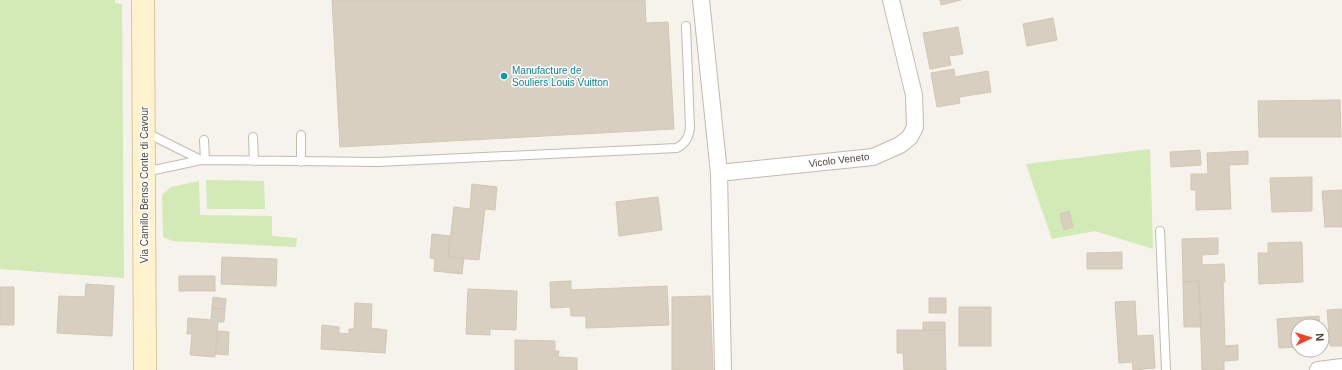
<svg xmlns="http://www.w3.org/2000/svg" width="1342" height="370" font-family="Helvetica,sans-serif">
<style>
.green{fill:#d2eab5}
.building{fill:#d8cfc1;stroke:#d3c7b4}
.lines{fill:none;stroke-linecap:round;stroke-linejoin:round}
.lane-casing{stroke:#c2bbae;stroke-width:10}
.street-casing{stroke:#c2bbae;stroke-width:18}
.secondary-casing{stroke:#d6c79b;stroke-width:24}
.lane{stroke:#fff;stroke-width:8}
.street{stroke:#fff;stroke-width:16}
.secondary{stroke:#fff3cd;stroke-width:22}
.culture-dot{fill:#0f9aa8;stroke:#fff;stroke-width:1.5}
.labels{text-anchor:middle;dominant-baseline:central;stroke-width:3;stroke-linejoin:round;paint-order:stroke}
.culture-label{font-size:10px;fill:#0d838f;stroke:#fff;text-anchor:start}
.street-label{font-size:10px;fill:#4b4439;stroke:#fff}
</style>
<rect width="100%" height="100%" fill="#f6f3ec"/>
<path class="green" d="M0,0H115V3L122,4L124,278L0,269Z
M1150,149L1153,249L1095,231L1052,239L1026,164Z
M206,180L264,181L265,209H207Z
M199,181L200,215L272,216V236L297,238L296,247L173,241L163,237L162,195L171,187Z"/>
<path class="building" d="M332,0H645L646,23L668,22L674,129L340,147Z
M940,0H961L941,5Z
M1053,18L1057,40L1027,46L1023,24Z
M958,27L963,54L949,56L951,65L930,69L923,33Z
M954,69L955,77L988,71L991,92L959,97L960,103L937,107L931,73Z
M1340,100L1341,137H1259L1258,101Z
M1200,150L1201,165L1171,167L1170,152Z
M1248,151V164L1229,165L1231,209L1196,210V190H1191V174H1208L1207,153Z
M1312,177V211L1272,212L1270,178Z
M472,184L497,187L495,210L485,209L479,260L448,257L454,207L470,209Z
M1342,190V227H1325L1322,191Z
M658,197L662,230L619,236L616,202Z
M1069,211L1073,227L1064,230L1060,214Z
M432,234L450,236L448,257L464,258L462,274L434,271L435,259L430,258Z
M1218,238V254L1202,255V265L1224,264L1225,282H1223L1225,346L1238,345V360L1224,361V370H1202L1199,281L1183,282L1182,239Z
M1302,242L1303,282L1259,284L1258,253H1268V243Z
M1122,252V269H1087V253Z
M222,257L277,259L276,286L221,284Z
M179,276H215V291H179Z
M571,281V290L667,286L669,325L586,328V316H571L570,307L551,308L550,282Z
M1199,281L1201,327H1184L1183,282Z
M86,284L114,286L112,336L57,333L59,296L85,297Z
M0,287H14V325H0Z
M468,289L517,291L516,330L490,329V335L466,334Z
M710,296L713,370H672V297Z
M213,297L226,299L225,309L212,308Z
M929,298H946V313H929Z
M1135,301L1137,336L1153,335L1155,368L1133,370L1132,362L1119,363L1115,302Z
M355,303L372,304L371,328L387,330L385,353L321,349L322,325L339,327V333L349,334V329H354Z
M959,307H991V346H959Z
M212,308L225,309L224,322H218L215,357L190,355L192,334H187L188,318L211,320Z
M1342,309V346H1330L1327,310Z
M1319,316L1320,326H1298V347L1279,348L1277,319Z
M923,322H945V330H923Z
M897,330H945L946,370H904L903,353H897Z
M218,331L229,332L228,355L216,354Z
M515,340L555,341V351H559L558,357L577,358V370H515Z"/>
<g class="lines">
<defs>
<path id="lane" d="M144,135L153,136L201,160
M253,137L254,161
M204,140L205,160
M301,162V135
M145,172L201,160L378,162L677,148C686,143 689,137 690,127L686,26
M1160,231L1166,370"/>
<path id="street" d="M701,0L719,173L723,370
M719,173L873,157L900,145L910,137L915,127L914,95L891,0
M1318,370L1342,367"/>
<path id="secondary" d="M143,0L145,370"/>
</defs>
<use href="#lane" class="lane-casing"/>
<use href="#street" class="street-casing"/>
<use href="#secondary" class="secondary-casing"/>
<use href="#lane" class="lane"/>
<use href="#street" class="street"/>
<use href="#secondary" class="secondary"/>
</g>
<circle class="culture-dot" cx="504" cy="76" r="4"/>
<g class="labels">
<g class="culture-label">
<text x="512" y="70">Manufacture de<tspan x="512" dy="12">Souliers Louis Vuitton</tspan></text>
</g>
<g class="street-label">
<text transform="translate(839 160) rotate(-7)">Vicolo Veneto</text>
<text transform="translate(144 185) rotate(-90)">Via Camillo Benso Conte di Cavour</text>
</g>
</g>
<g transform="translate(1310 338) rotate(86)"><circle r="19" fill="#ffffff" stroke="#b7b4b0"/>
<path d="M0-3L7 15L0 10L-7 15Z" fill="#fc3f1d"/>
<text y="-6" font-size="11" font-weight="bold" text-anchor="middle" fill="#4b4439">N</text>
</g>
</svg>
